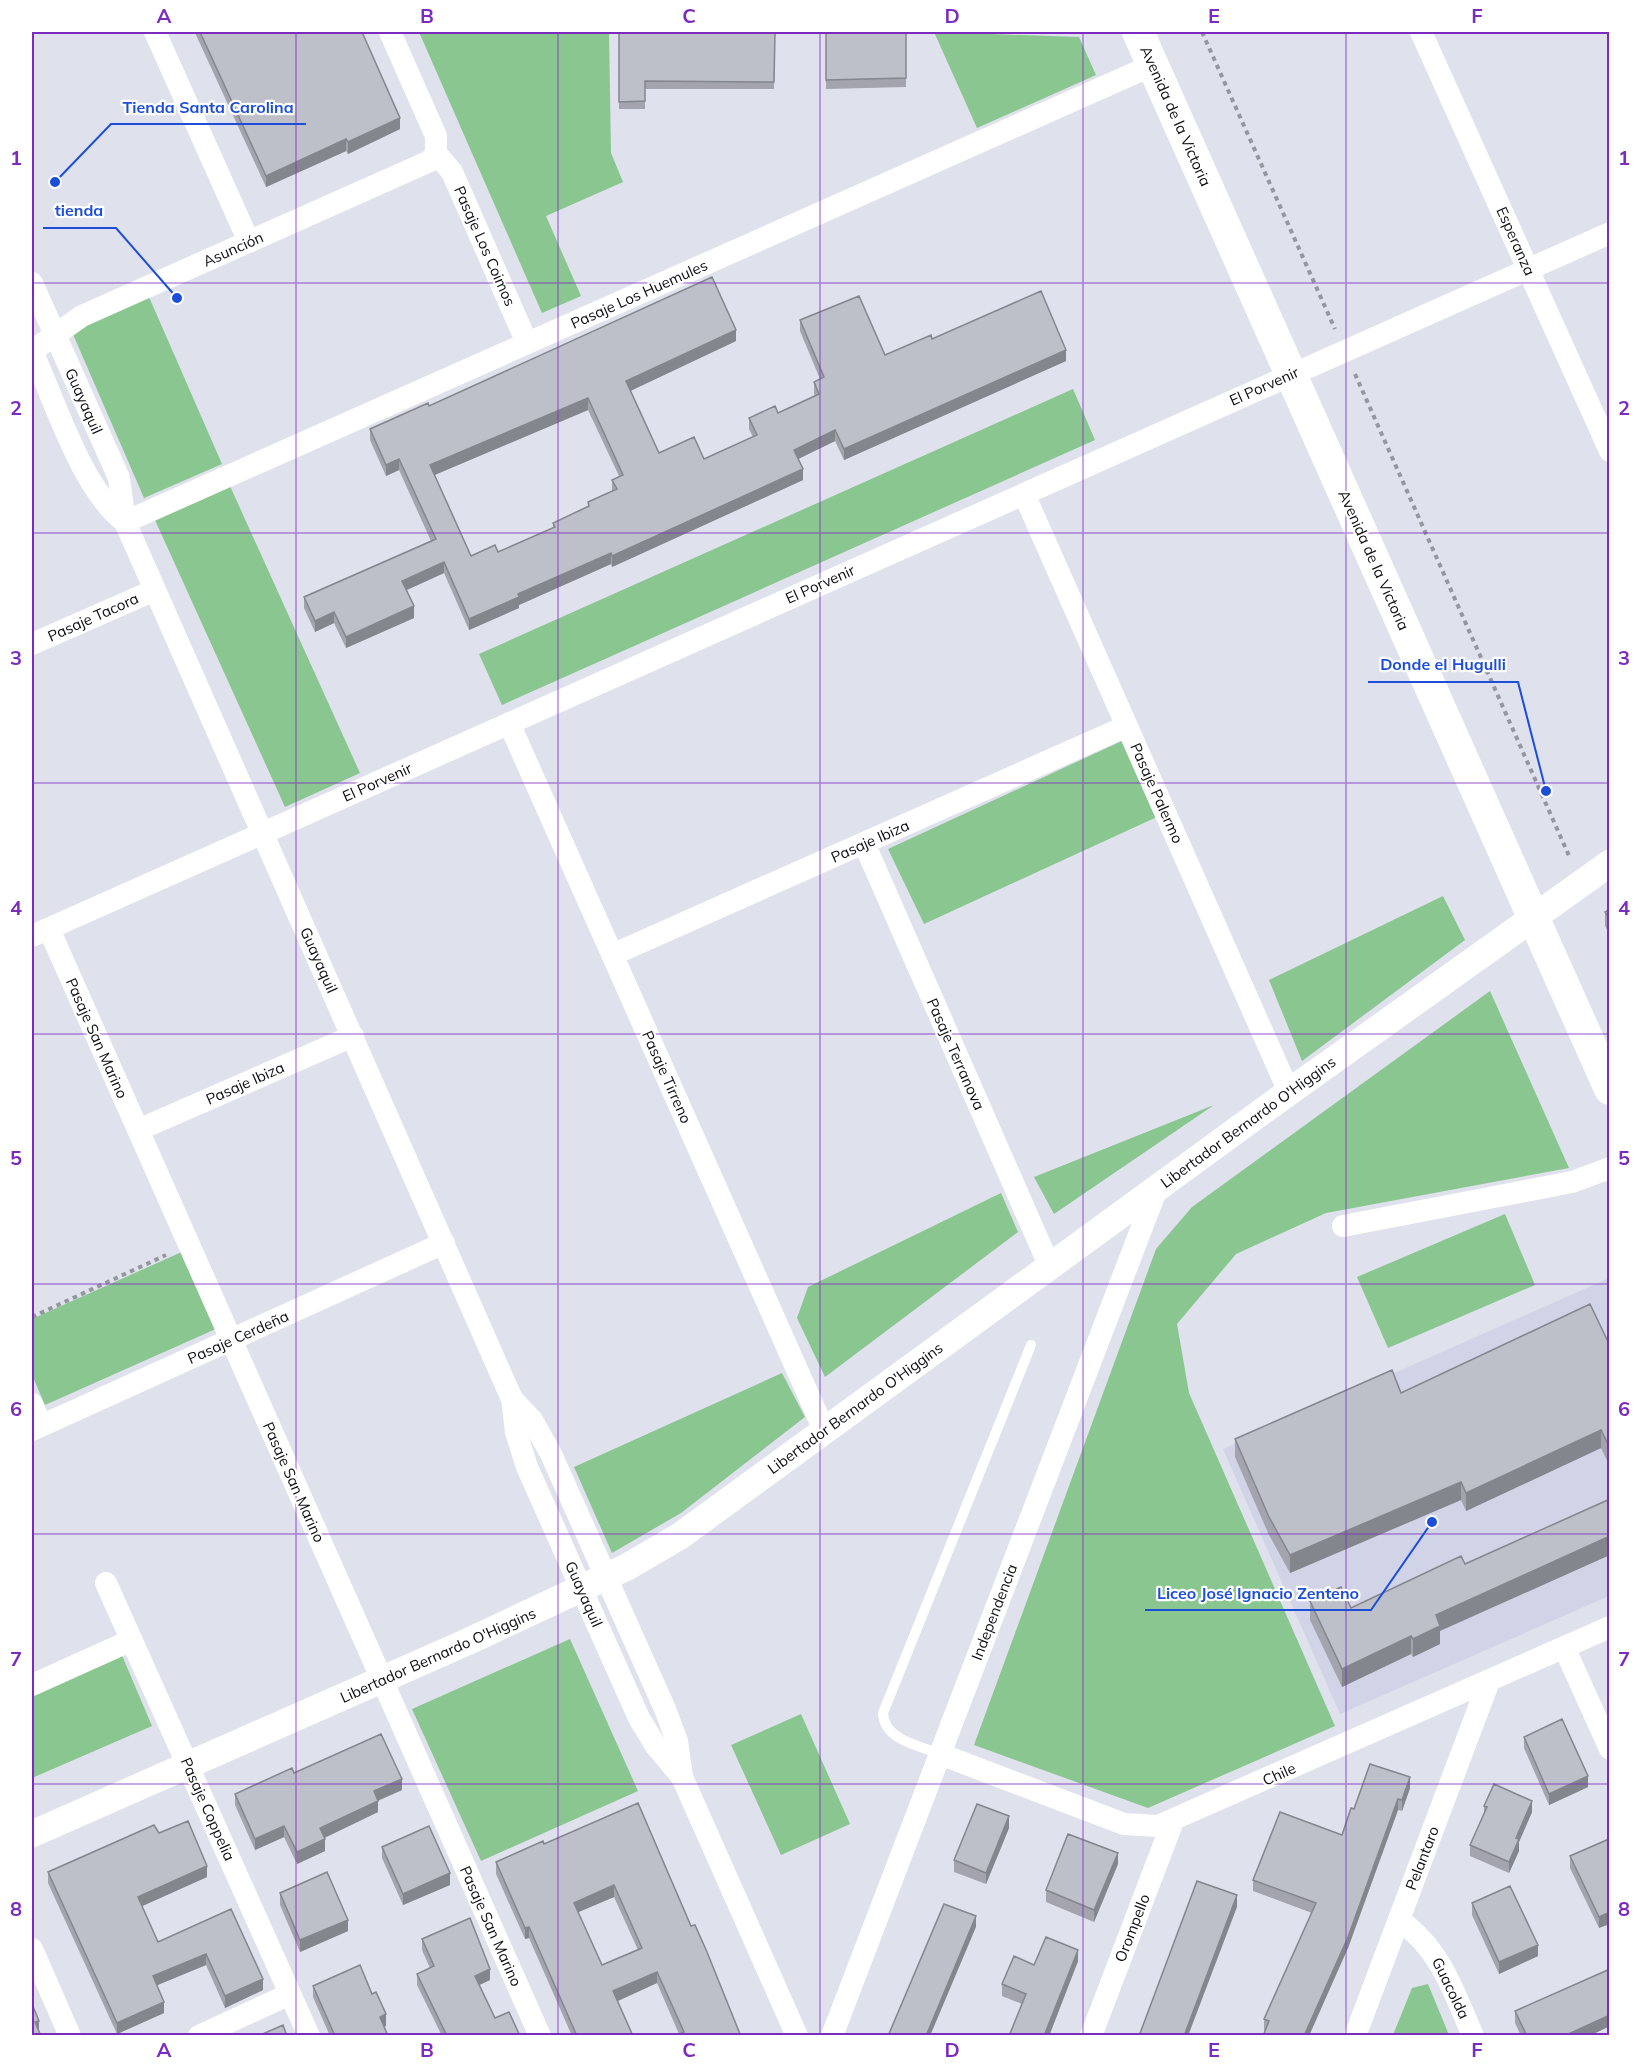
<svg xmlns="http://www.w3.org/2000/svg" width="1641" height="2067" font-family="Mulish,sans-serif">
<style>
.built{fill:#d1d4e6}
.green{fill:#8ac68f}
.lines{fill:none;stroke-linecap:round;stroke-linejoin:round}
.path{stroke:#95979f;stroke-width:4;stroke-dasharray:4.5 4.5;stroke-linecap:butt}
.service{stroke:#fff;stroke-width:10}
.minor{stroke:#fff;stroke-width:22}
.tertiary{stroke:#fff;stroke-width:27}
.secondary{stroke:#fff;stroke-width:32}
.wall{fill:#a3a4ad;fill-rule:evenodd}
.shaded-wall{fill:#84868d}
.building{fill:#bdbfc9;stroke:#84868d;stroke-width:1.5;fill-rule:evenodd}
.grid{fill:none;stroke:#7b2cbf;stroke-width:1.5;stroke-opacity:0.55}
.labels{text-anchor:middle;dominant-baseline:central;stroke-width:4.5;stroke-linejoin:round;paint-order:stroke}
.street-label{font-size:15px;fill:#0d0e11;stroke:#fff}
.leader{fill:none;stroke:#1d4ed8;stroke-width:2}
.callout-dot{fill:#1d4ed8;stroke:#fff;stroke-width:2}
.callout-label{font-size:16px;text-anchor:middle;font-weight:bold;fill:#1d4ed8;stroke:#fff;stroke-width:4.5;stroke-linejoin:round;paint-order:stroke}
.neatline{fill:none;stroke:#7b2cbf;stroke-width:2}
.grid-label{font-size:20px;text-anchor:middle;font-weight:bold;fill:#7b2cbf}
</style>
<rect width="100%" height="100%" fill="#dfe1ec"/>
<path class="built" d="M1609,1278V1596L1340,1714L1223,1449Z"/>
<path class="green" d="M419,32H609L611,153L623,182L546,216L581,296L542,313Z
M934,32L1079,37L1096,75L977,128Z
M149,297L222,464L144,498L72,332Z
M1073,389L1095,440L502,705L479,654Z
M230,486L360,773L285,807L155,520Z
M1124,740L1159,816L924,924L888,849Z
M1443,896L1465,940L1302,1061L1269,980Z
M1490,991L1569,1168L1326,1213L1236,1254L1177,1324L1189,1393L1335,1726L1148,1808L974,1745L1156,1249L1192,1207Z
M1214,1105L1054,1214L1034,1177Z
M1001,1193L1018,1232L825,1377L797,1318L808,1287Z
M1505,1214L1535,1285L1388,1348L1357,1277Z
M184,1251L218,1328L45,1405L32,1375V1319Z
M782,1373L805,1417L681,1513L612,1553L574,1467Z
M570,1639L638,1791L481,1861L412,1709Z
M121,1653L152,1726L32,1778V1693Z
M801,1714L850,1824L781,1855L731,1745Z
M1428,1984L1449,2035H1393L1412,1988Z"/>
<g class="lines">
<path class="path" d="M1202,32L1335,329
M1355,374L1570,858
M32,1317L166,1255"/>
<path class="service" d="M940,1754C918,1745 884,1740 883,1713L1031,1345"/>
<path class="minor" d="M155,32L249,242
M1421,32L1610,451
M436,153L452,172L527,343
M32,283L119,478L125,522L512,1399L516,1432L527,1467L639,1718L656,1746L682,1777
M32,351L82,316L430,161L436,153V136L390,32
M32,351C55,401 82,490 125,522
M1024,494L1289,1092
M125,522L1153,65
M32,644L155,590
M509,723L824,1430
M864,843L1049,1265
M49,929L540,2036
M32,936L1610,233
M612,955L1127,726
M138,1130L353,1036
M1343,1226L1572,1182L1610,1168
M512,1399L532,1420L551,1454L665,1709L677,1741L682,1777L797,2036
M32,1404L41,1425
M32,1430L444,1243
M106,1583L309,2036
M1564,1647L1610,1749
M32,1685L132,1640
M940,1754L1124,1824L1158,1826L1610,1627
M1399,1920C1440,1948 1454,1992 1473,2036
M32,1949L70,2036
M199,2036L290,1994
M832,2036L1157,1188
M1091,2036L1173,1821
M1355,2036L1489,1681"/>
<path class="tertiary" d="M32,1834L467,1642L627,1567L680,1536L1289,1092L1610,863"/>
<path class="secondary" d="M1138,32L1610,1089"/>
</g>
<path class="wall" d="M196,32H362L400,129L348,154L346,151L266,187L196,35Z
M619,32H775L774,89H645V109H619Z
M826,32H906V87L826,89Z
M800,320L885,355L932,339L1066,361L844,460L835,441L798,459L803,480L612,567L611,564L519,605V608L469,630L444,573L407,590L414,618L346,648L334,623L315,632L304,608V597L431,541L399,470L386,476L370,440V429L429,406L736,341L630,391L659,453L704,459L753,437L749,429V418L778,413L815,396L814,393V382L820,379L800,331ZM588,410L619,476L612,480V491L588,502V507L553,523V528L498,552L471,556L434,475Z
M1610,909V935L1605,926V912Z
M1610,1346V1467L1601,1448L1466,1511L1461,1500L1290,1573L1269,1535L1235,1457V1439L1401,1393Z
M1465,1564L1440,1631V1644L1413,1657L1411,1654L1342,1687L1310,1620V1601L1351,1608Z
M1524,1737L1588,1787L1549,1805L1524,1748Z
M294,1773L402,1790L378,1801V1812L324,1838L325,1851L297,1864L284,1837L255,1850L235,1805V1794Z
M1410,1788L1402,1811L1398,1810L1348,1948L1265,2031L1264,2030V2019L1312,1913L1253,1891V1880L1342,1835L1354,1809Z
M1484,1806L1532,1812L1519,1842V1851L1509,1873L1470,1856V1845L1484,1814Z
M1009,1828L986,1884L954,1872V1860Z
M159,1833L207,1877L142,1906L158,1942L231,1909L263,1990L225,2008L206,1965L157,1985L164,2013L117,2034L48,1883V1872Z
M1609,1839L1599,1928L1570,1868V1856Z
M544,1844L691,1926L740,2036L679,2034L657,1983L618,2001L633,2036H572L529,1938L525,1939L496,1874V1862ZM614,1897L638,1950L602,1965L578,1912Z
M382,1847L450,1885L403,1905L382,1858Z
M1118,1864L1094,1922L1046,1902V1890Z
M280,1893L348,1931L300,1952L280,1905Z
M1472,1903L1538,1956L1499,1974L1472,1915Z
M422,1939L490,1980L479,1985L495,2018L520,2036H442L417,1985V1974L430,1968L422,1950Z
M1078,1961L1049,2036H1009L1022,2004L1002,1996V1984L1034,1965Z
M1610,1969V2026L1589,2036H1521L1515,2023V2011Z
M313,1986L386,2026L384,2027L388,2036H330L313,1997Z"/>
<path class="shaded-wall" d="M400,118V129L348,154V142Z
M346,139V151L266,187V176Z
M736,330V341L626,393V381Z
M1066,350V361L844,460V449Z
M588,398V410L430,477V465Z
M835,430V441L794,461V450Z
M399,459V470L386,476V465Z
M803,469V480L612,567V556Z
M611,553V564L519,605V608L469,630V619L518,594Z
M444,562V573L402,592V581Z
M414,606V618L346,648V637Z
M334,612V623L315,632V621Z
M1601,1430V1448L1466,1511V1493Z
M1461,1482V1500L1290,1573V1555Z
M1610,1536V1555L1440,1631V1644L1413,1657V1639L1436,1615Z
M1411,1636V1654L1342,1687V1669Z
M1588,1776V1787L1549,1805V1794Z
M1410,1777V1788L1402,1811V1800Z
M402,1779V1790L374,1802V1791Z
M1398,1799V1810L1348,1948L1309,2036H1304Z
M378,1801V1812L320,1840V1828Z
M1532,1801V1812L1519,1842V1851L1509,1873V1862L1516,1838Z
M1009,1816V1828L986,1884V1873Z
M284,1826V1837L255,1850V1839Z
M325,1839V1851L297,1864V1852Z
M1118,1853V1864L1094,1922V1910Z
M207,1866V1877L138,1908V1897Z
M450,1873V1885L403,1905V1894Z
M614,1885V1897L574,1914V1903Z
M1237,1895V1907L1188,2036H1184Z
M1610,1912V1924L1599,1928V1917Z
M976,1916V1927L930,2036H926Z
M348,1920V1931L300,1952V1940Z
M529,1927V1938L525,1939V1928Z
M1538,1945V1956L1499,1974V1962Z
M1078,1950V1961L1049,2036H1044Z
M206,1954V1965L153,1987V1976Z
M490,1969V1980L475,1987V1976Z
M657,1972V1983L613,2003V1991Z
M263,1979V1990L225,2008V1996Z
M164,2002V2013L117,2034V2023Z
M386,2014V2026L380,2028V2017Z
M1610,2015V2026L1589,2036H1564Z
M39,2021V2032L35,2022Z"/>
<path class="building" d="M200,32H362L400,118L348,142L346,139L266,176Z
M619,32H775L774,82L645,81V101L619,102Z
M826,32H906V78L826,80Z
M712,277L736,330L626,381L659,453L694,437L704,459L757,435L749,418L775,406L778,413L819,394L814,382L824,377L800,320L859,296L885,355L931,335L932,339L1041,291L1066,350L844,449L835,430L794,450L803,469L612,556L611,553L518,594L519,597L469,619L444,562L402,581L414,606L346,637L334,612L315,621L304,597L436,539L399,459L386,465L370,429L428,403L429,406ZM588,398L623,475L612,480L617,489L588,502L589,506L553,523L555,527L498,552L495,545L471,556L430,465Z
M1610,909V920L1605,912Z
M1590,1304L1610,1346V1448L1601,1430L1466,1493L1461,1482L1290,1555L1269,1517L1235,1439L1392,1370L1401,1393Z
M1610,1499V1536L1436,1615L1440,1626L1413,1639L1411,1636L1342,1669L1310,1601L1341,1587L1351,1608L1461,1556L1465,1564Z
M1562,1719L1588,1776L1549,1794L1524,1737Z
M381,1734L402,1779L374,1791L378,1801L320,1828L325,1839L297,1852L284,1826L255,1839L235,1794L292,1768L294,1773Z
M1370,1764L1410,1777L1402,1800L1398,1799L1348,1937L1304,2036H1263L1269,2021L1264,2019L1316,1903L1253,1880L1280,1812L1342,1835L1351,1808L1354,1809Z
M1494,1784L1532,1801L1516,1838L1519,1839L1509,1862L1470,1845L1487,1807L1484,1806Z
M638,1803L691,1926L695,1925L707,1952L740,2034L736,2036H676L684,2032L657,1972L613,1991L633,2036H577L529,1927L525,1928L496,1862L543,1841L544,1844ZM614,1885L642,1948L602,1965L574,1903Z
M977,1804L1009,1816L986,1873L954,1860Z
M188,1821L207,1866L138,1897L158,1942L231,1909L263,1979L225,1996L206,1954L153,1976L164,2002L117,2023L48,1872L154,1825L159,1833Z
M429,1826L450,1873L403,1894L382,1847Z
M1068,1834L1118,1853L1094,1910L1046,1890Z
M1609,1839L1610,1912L1599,1917L1570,1856Z
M327,1872L348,1920L300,1940L280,1893Z
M1197,1881L1237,1895L1184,2036H1139Z
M1510,1886L1538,1945L1499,1962L1472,1903Z
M944,1904L976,1916L926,2036H888Z
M470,1918L490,1969L475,1976L495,2018L509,2012L520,2036H447L417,1974L434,1966L422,1939Z
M1046,1937L1078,1950L1044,2036H1009L1026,1994L1002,1984L1014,1956L1034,1965Z
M360,1965L372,1994L376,1992L386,2014L380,2017L388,2036H335L313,1986Z
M1610,1969V2015L1564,2036H1527L1515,2011Z
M32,2004L39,2021L35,2022L41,2036H32Z
M283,2025L287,2036H258Z"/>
<path class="grid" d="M296,32V2036M558,32V2036M820,32V2036M1083,32V2036M1346,32V2036M32,283H1610M32,533H1610M32,783H1610M32,1034H1610M32,1284H1610M32,1534H1610M32,1784H1610"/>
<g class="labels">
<g class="street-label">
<text transform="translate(1176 116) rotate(66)">Avenida de la Victoria</text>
<text transform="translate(1516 241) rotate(66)">Esperanza</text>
<text transform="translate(485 246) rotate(66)">Pasaje Los Coimos</text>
<text transform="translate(233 249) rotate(-24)">Asunción</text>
<text transform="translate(639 294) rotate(-24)">Pasaje Los Huemules</text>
<text transform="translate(1264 386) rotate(-24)">El Porvenir</text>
<text transform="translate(84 401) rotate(66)">Guayaquil</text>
<text transform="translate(1374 560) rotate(66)">Avenida de la Victoria</text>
<text transform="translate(820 584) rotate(-24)">El Porvenir</text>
<text transform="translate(93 617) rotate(-24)">Pasaje Tacora</text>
<text transform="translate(377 782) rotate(-24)">El Porvenir</text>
<text transform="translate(1157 793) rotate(66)">Pasaje Palermo</text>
<text transform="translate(870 841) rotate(-24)">Pasaje Ibiza</text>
<text transform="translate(319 960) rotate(66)">Guayaquil</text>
<text transform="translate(97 1038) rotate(66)">Pasaje San Marino</text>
<text transform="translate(956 1054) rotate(66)">Pasaje Terranova</text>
<text transform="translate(667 1077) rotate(66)">Pasaje Tirreno</text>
<text transform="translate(245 1083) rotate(-24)">Pasaje Ibiza</text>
<text transform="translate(1248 1122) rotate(-36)">Libertador Bernardo O'Higgins</text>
<text transform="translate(238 1337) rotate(-24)">Pasaje Cerdeña</text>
<text transform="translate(855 1408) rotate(-36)">Libertador Bernardo O'Higgins</text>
<text transform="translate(294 1482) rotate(66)">Pasaje San Marino</text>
<text transform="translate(584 1594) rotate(66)">Guayaquil</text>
<text transform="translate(994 1612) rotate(-69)">Independencia</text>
<text transform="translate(438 1655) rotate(-24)">Libertador Bernardo O'Higgins</text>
<text transform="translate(1279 1774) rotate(-24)">Chile</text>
<text transform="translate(208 1809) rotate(66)">Pasaje Coppelia</text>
<text transform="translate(1422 1858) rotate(-69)">Pelantaro</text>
<text transform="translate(491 1926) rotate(66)">Pasaje San Marino</text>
<text transform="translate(1132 1928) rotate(-69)">Orompello</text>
<text transform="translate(1451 1988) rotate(64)">Guacolda</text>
</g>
</g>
<path class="leader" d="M55 182L111 124H306M177 298L116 228H43M1546 791L1518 682H1368M1432 1522L1371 1610H1145"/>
<g class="callout-dot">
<circle cx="55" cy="182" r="6"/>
<circle cx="177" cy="298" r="6"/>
<circle cx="1546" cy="791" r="6"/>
<circle cx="1432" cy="1522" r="6"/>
</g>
<g class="callout-label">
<text x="208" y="113">Tienda Santa Carolina</text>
<text x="79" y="216">tienda</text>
<text x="1443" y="670">Donde el Hugulli</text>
<text x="1258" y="1599">Liceo José Ignacio Zenteno</text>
</g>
<rect width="1641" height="2067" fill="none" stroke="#ffffff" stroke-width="66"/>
<rect x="33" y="33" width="1575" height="2001" class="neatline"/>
<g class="grid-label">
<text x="164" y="23">A</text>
<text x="427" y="23">B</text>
<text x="689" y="23">C</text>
<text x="952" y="23">D</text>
<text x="1214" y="23">E</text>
<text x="1477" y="23">F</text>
<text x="16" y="165">1</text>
<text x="1624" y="165">1</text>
<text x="16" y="415">2</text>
<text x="1624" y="415">2</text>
<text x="16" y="665">3</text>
<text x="1624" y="665">3</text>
<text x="16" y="915">4</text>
<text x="1624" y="915">4</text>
<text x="16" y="1165">5</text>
<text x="1624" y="1165">5</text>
<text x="16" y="1416">6</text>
<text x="1624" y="1416">6</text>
<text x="16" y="1666">7</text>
<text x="1624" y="1666">7</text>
<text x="16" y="1916">8</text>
<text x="1624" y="1916">8</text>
<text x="164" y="2057">A</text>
<text x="427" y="2057">B</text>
<text x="689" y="2057">C</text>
<text x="952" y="2057">D</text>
<text x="1214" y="2057">E</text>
<text x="1477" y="2057">F</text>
</g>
</svg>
